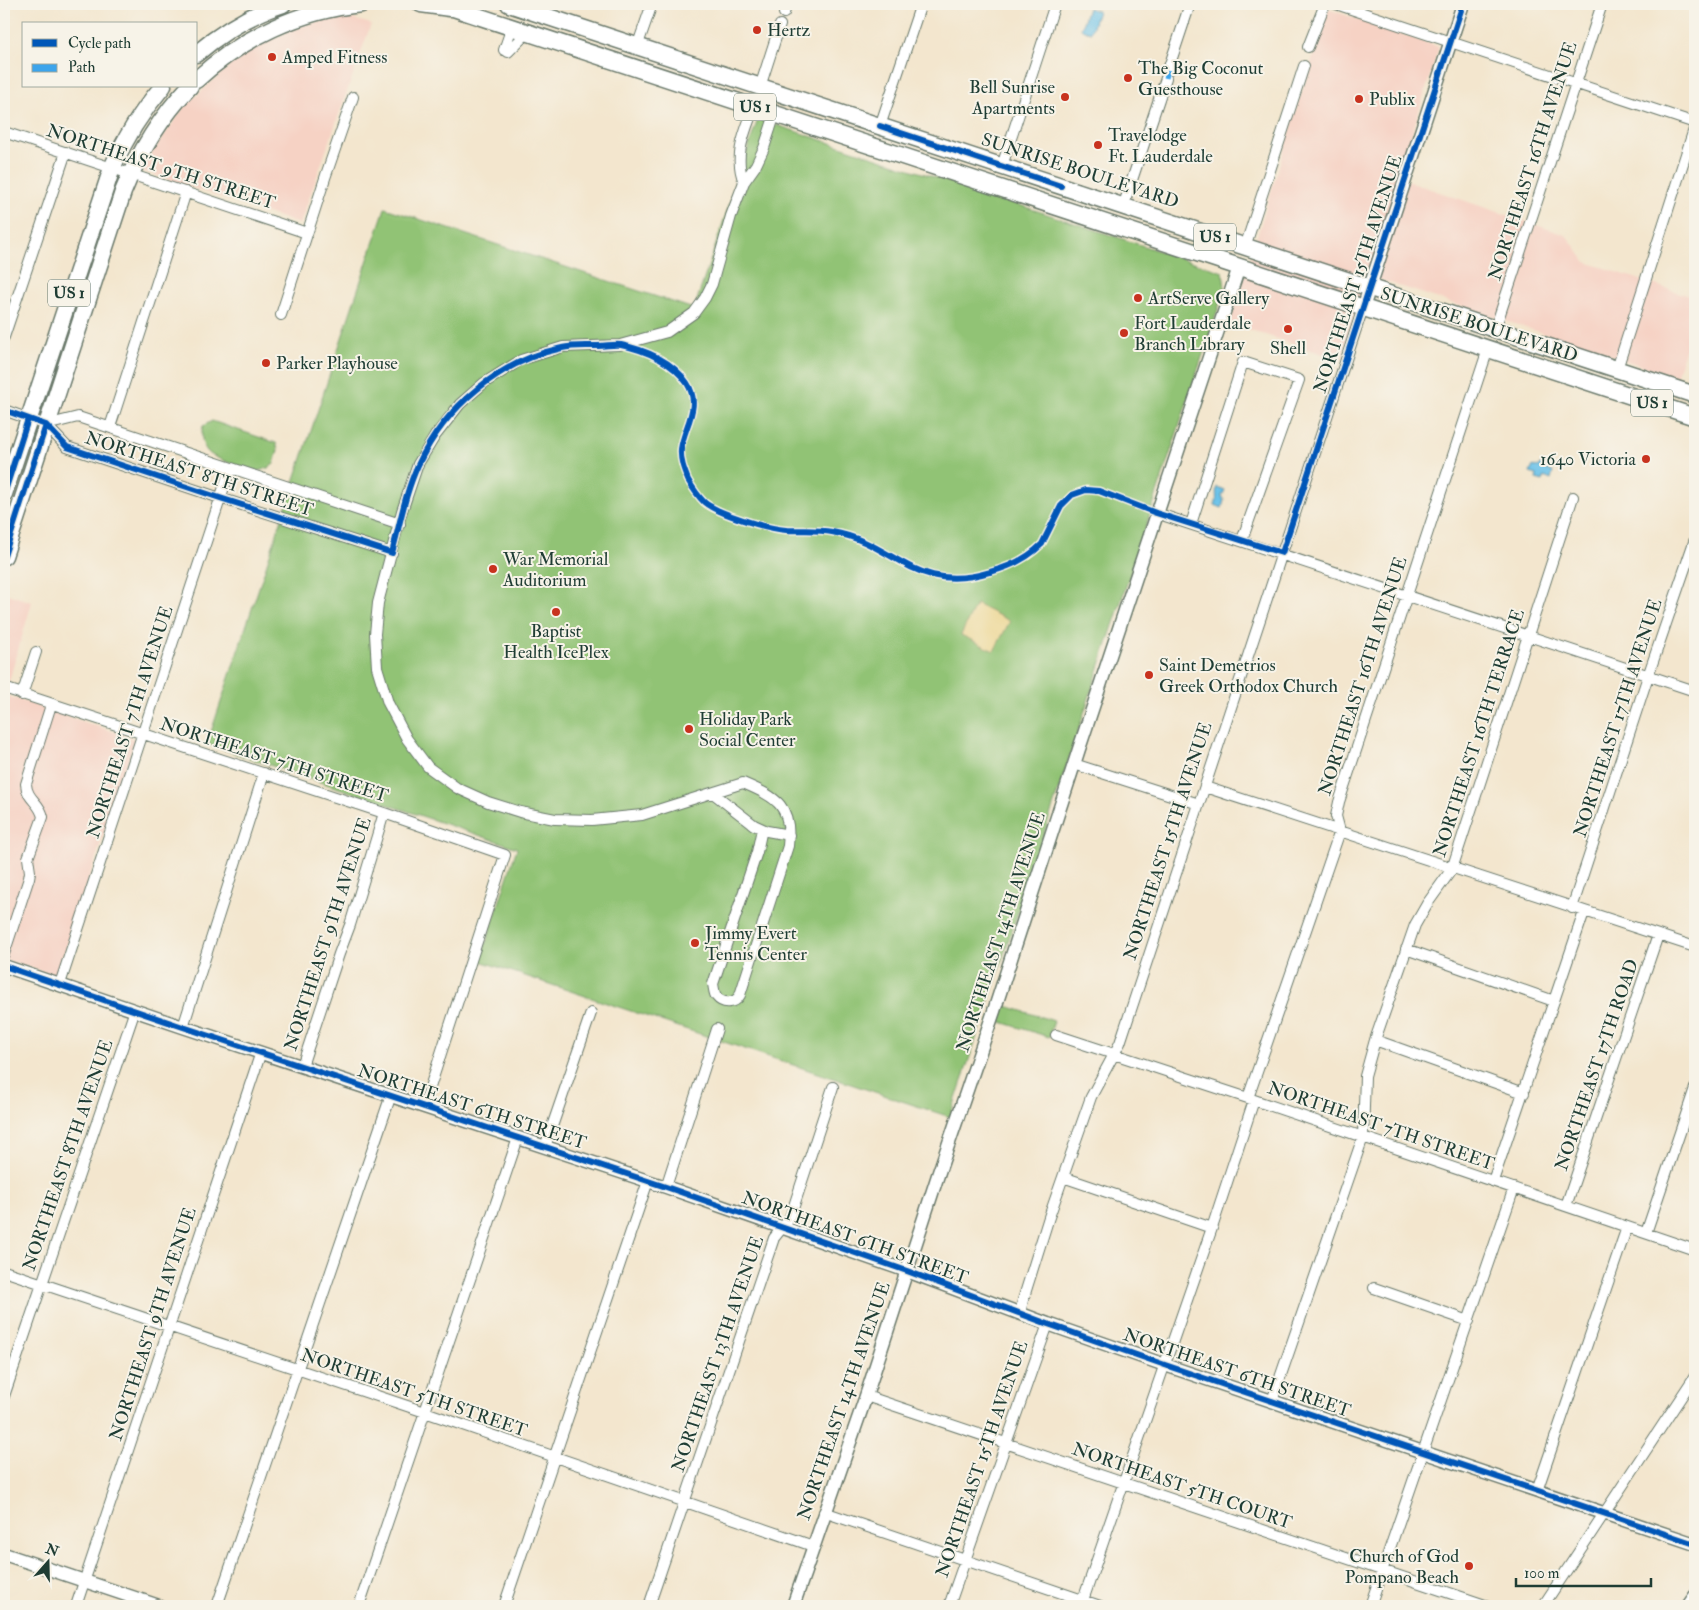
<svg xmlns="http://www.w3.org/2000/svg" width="1699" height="1610" font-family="'IM FELL Double Pica',serif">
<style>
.built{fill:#f6d2c4}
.green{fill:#91c374;stroke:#588054}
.sand{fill:#eeda9e;stroke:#868c69}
.water{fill:#6cc2e9;stroke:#46808e}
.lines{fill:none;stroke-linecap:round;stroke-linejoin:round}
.minor-casing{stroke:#69786a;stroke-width:12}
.tertiary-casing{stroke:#69786a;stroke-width:15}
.primary-casing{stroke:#69786a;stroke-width:19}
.minor{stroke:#fff;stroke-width:10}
.tertiary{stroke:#fff;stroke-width:12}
.primary{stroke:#fff;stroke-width:16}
.quiet{stroke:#3da4eb;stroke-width:5;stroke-dasharray:10 5;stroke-linecap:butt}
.cycleway-casing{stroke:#f7f3e8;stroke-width:9}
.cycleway{stroke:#0057b8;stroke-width:6}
.poi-dot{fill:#c8321e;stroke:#f7f3e8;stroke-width:2}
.labels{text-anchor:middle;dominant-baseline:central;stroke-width:4;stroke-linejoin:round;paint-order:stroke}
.shield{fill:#f7f3e8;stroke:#60746a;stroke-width:1}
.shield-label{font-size:16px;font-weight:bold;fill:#1f3d34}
.poi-label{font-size:18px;fill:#1f3d34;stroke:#f7f3e8;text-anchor:start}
.street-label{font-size:18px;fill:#1f3d34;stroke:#f7f3e8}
</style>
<rect width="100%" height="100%" fill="#f7f3e8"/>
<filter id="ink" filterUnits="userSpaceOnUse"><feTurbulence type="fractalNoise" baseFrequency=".02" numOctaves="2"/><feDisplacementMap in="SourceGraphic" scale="10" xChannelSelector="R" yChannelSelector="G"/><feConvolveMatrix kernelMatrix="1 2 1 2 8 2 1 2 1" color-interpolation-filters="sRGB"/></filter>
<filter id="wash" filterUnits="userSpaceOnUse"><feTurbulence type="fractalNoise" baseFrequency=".0096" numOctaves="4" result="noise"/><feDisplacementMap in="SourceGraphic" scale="20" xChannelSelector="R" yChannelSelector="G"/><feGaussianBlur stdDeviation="1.12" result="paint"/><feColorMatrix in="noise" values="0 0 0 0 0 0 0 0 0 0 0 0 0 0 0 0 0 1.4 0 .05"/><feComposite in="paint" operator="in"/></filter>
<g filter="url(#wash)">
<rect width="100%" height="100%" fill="#f3e6ce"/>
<path class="built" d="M1328,9L1439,47L1398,178L1566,235L1586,262L1695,298V322L1676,377L1366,275L1341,360L1230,323Z
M342,16L371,24L300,224L140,170L184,107L247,50L302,26Z
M4,593L32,602L5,695L135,739L57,976L4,959Z"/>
<path class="green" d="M758,119L1223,272L1225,288L950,1117L480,961L517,848L207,744L385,208L694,309Z
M212,421L276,443L278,450L274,464C269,468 262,471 256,471C248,470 212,458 208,452C201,445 201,435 203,426Z
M1000,1004L1054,1021L1049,1037L995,1020Z"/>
<path class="sand" d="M976,604L1010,621L994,651L961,635Z"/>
<path class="water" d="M1088,8L1098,11L1091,32L1081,29Z
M1541,464L1548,467L1547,470L1553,472L1551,480L1544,477L1543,481L1536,479L1537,475L1530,473L1533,466L1539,468Z
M1217,487L1225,490L1222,496L1224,500L1222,508L1215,505C1218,499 1215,494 1217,487Z"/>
</g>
<g filter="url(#ink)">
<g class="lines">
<defs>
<path id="minor" d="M1336,4L1695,123
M784,13L787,4
M637,47L652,4
M1308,47L1325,4
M504,50L512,27
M508,52L528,32
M1168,70L1190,4
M760,87L780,25
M880,126L921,4
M4,132L307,233
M1002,166L1055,4
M744,182C733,156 745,132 754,107
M1123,207L1166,78
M1245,247L1304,66
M281,315L326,175L353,97
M1495,329L1602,4
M4,337L66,152
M1617,369L1695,126
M4,410L46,425L67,447L220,498L392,553
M46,425L78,417L400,524
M110,427L186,192
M1156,513L1695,691
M1191,524L1243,362L1299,380L1242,540
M4,688L384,813L505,855L424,1106
M22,695L36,652
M1074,764L1199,804
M1205,787L1695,947
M713,793L754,825L767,831L789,835
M762,829L757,852L713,984C714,988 714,993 716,996C723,1005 735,1004 740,995L788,846C792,806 778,798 743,783L642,815L592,820L555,819L520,812L488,802L457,788L428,767L407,739L388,703L377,667L375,634L378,603L402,511L418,464L435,436L460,404L484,383L521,360L563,347L620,345L667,332L694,313L705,298L712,284L731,216L744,182L756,165L764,148L775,114
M1572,908L1648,676L1695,539
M1406,949L1554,1001
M4,954L29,878L30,872L28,858L43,817C40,802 27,800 26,784L51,705
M60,984L230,469
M183,1027L264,773
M1056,1035L1254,1100L1695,1250
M1375,1040L1524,1093
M302,1066L339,954L350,925L384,813
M1248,1098L1340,831L1336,816L1339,802L1488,349
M545,1147L591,1013
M1063,1177L1212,1228
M1493,1181L1584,912
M666,1187L717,1029
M1566,1206L1658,935
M1646,1233L1695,1088
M4,1271L425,1412L813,1546
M1374,1288L1469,1321
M1020,1314L1023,1300L1049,1217L1091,1097L1120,1043L1363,308
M4,1396L135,1010
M866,1396L1488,1606
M1272,1401L1363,1137L1365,1076L1375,1040L1415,925L1427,904L1452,869L1573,497
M1537,1491L1627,1227
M824,1512L1100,1606
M76,1606L261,1052
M217,1606L391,1095
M359,1606L518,1138
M504,1606L648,1181
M649,1606L774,1238L790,1218L833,1087
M949,1606L1048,1324
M1081,1606L1212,1228L1254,1100
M1370,1606L1514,1188
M1543,1606L1695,1376"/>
<path id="tertiary" d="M1363,308L1463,4
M4,966L183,1027L666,1187L907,1271L1048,1324L1165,1365L1695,1544
M4,1554L159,1606
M793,1606L866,1396L938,1175L994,1011L1079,749L1239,267
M1688,1606L1695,1596"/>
<path id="primary" d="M421,4L450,8
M441,4L1695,417
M509,4L1695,395
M196,54C222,32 251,14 283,4
M196,80C242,38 299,10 362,4
M4,494L112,168C125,138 142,111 163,86
M4,556L123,192C139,152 160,118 190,86"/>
</defs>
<use href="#minor" class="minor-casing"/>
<use href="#tertiary" class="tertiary-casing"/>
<use href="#primary" class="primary-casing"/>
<use href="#minor" class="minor"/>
<use href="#tertiary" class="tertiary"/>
<use href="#primary" class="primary"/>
<path class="quiet" d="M1166,78L1168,70"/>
<defs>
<path id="cycleway" d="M880,126L1061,186
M4,410L46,425L67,447L220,498L392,553C400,524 405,493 418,465C445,407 499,361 562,348C573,345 587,346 598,346C606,346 614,344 621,345C646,350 673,362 687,383C702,406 684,426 681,449C680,460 684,470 688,480C692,487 698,496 704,502C718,514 768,529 786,530C801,531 816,529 832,532C896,543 913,595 990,572C1009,567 1028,558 1042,544L1061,506L1072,495L1086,490L1099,491L1156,513L1282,553L1463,4
M4,494L28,419
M4,556L46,425
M4,966L183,1027L666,1187L907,1271L1048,1324L1165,1365L1695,1544"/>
</defs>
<use href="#cycleway" class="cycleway-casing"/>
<use href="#cycleway" class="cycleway"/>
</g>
</g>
<g class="poi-dot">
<circle cx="757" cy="30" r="5"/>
<circle cx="272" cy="57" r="5"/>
<circle cx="1128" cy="78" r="5"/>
<circle cx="1065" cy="97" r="5"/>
<circle cx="1359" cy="99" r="5"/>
<circle cx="1098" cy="145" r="5"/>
<circle cx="1138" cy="298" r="5"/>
<circle cx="1288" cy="329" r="5"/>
<circle cx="1124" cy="333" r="5"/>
<circle cx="266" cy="363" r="5"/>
<circle cx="1646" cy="459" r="5"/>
<circle cx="493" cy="569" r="5"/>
<circle cx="556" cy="612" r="5"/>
<circle cx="1149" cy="675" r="5"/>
<circle cx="689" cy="729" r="5"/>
<circle cx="695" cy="943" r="5"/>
<circle cx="1469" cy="1566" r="5"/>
</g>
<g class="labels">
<g class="shield">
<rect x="734" y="93.5" width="42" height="27" rx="4"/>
<rect x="1194" y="223.5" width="42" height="27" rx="4"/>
<rect x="48" y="279.5" width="42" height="27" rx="4"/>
<rect x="1631" y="389.5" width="42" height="27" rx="4"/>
</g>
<g class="shield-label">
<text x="755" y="107">US 1</text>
<text x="1215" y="237">US 1</text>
<text x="69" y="293">US 1</text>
<text x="1652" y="403">US 1</text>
</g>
<g class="poi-label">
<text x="767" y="30">Hertz</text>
<text x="282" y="57">Amped Fitness</text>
<text x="1138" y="68">The Big Coconut<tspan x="1138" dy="21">Guesthouse</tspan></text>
<text x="1055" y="87" text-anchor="end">Bell Sunrise<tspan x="1055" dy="21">Apartments</tspan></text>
<text x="1369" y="99">Publix</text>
<text x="1108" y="135">Travelodge<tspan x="1108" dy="21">Ft. Lauderdale</tspan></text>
<text x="1148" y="298">ArtServe Gallery</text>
<text x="1134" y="323">Fort Lauderdale<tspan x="1134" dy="21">Branch Library</tspan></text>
<text x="1288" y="348" text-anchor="middle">Shell</text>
<text x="276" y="363">Parker Playhouse</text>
<text x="1636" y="459" text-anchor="end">1640 Victoria</text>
<text x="503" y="559">War Memorial<tspan x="503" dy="21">Auditorium</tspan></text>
<text x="556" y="631" text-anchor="middle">Baptist<tspan x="556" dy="21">Health IcePlex</tspan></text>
<text x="1159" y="665">Saint Demetrios<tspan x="1159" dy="21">Greek Orthodox Church</tspan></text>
<text x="699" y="719">Holiday Park<tspan x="699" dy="21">Social Center</tspan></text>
<text x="705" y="933">Jimmy Evert<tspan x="705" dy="21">Tennis Center</tspan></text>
<text x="1459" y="1556" text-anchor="end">Church of God<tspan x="1459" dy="21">Pompano Beach</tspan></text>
</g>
<g class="street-label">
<text transform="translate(1533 161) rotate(-72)">NORTHEAST 16TH AVENUE</text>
<text transform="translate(161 167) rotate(18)">NORTHEAST 9TH STREET</text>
<text transform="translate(1080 171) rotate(18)">SUNRISE BOULEVARD</text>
<text transform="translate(1358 274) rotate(-72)">NORTHEAST 15TH AVENUE</text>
<text transform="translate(1479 325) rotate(18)">SUNRISE BOULEVARD</text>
<text transform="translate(199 474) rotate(18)">NORTHEAST 8TH STREET</text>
<text transform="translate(1363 676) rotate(-72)">NORTHEAST 16TH AVENUE</text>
<text transform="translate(1618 718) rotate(-72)">NORTHEAST 17TH AVENUE</text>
<text transform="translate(130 722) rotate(-72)">NORTHEAST 7TH AVENUE</text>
<text transform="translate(1479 733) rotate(-72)">NORTHEAST 16TH TERRACE</text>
<text transform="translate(274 760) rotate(18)">NORTHEAST 7TH STREET</text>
<text transform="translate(1168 841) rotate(-72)">NORTHEAST 15TH AVENUE</text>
<text transform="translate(1001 932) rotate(-72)">NORTHEAST 14TH AVENUE</text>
<text transform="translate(328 934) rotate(-72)">NORTHEAST 9TH AVENUE</text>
<text transform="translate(1597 1065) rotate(-71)">NORTHEAST 17TH ROAD</text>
<text transform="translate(472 1107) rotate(18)">NORTHEAST 6TH STREET</text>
<text transform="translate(1381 1126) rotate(19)">NORTHEAST 7TH STREET</text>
<text transform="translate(68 1155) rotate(-71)">NORTHEAST 8TH AVENUE</text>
<text transform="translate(855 1238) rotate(20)">NORTHEAST 6TH STREET</text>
<text transform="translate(153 1324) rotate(-72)">NORTHEAST 9TH AVENUE</text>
<text transform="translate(718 1354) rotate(-71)">NORTHEAST 13TH AVENUE</text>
<text transform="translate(1237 1373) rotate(19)">NORTHEAST 6TH STREET</text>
<text transform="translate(414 1393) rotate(19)">NORTHEAST 5TH STREET</text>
<text transform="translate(844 1401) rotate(-71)">NORTHEAST 14TH AVENUE</text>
<text transform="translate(982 1459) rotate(-71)">NORTHEAST 15TH AVENUE</text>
<text transform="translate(1182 1486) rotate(19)">NORTHEAST 5TH COURT</text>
</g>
</g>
<rect width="1699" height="1610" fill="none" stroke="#f7f3e8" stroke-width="20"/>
<rect x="22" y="22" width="175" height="65" fill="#f7f3e8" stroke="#a1aaa0"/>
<rect x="32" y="39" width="25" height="8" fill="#0057b8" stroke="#a1aaa0"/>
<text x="68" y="48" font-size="15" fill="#1f3d34">Cycle path</text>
<rect x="32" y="64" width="25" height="8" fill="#3da4eb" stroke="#a1aaa0"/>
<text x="68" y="72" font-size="15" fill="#1f3d34">Path</text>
<g transform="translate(48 1562) rotate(20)" stroke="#f7f3e8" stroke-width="4" paint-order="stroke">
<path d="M0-4L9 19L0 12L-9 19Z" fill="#1f3d34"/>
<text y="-8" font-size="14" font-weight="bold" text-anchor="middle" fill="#1f3d34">N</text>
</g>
<path d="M1516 1578v8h135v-8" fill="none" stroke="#1f3d34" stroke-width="2.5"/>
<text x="1524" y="1578" font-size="15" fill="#1f3d34" stroke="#f7f3e8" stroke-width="4" paint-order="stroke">100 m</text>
</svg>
